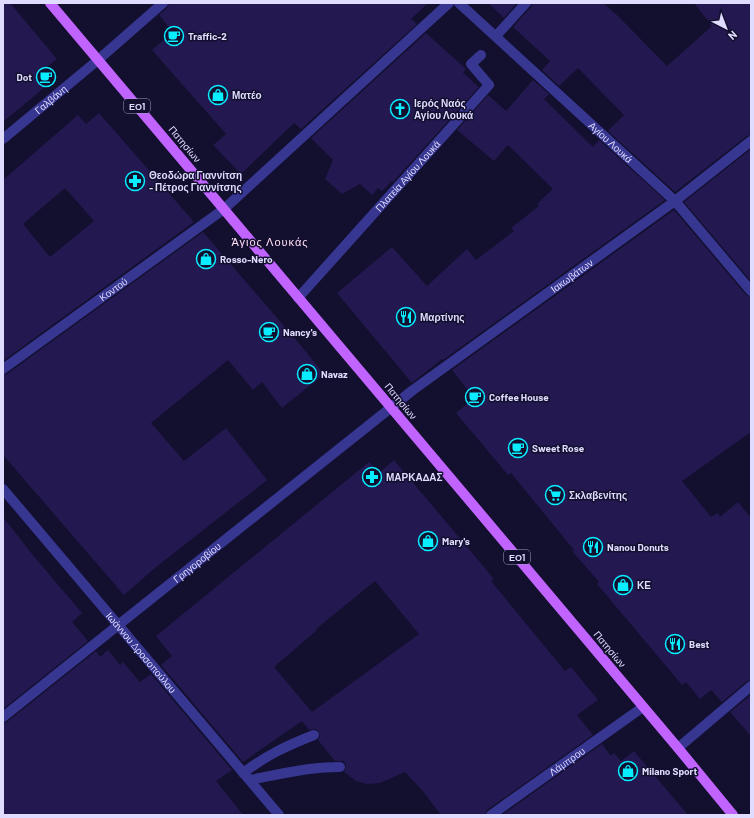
<svg xmlns="http://www.w3.org/2000/svg" width="754" height="818" font-family="Barlow,sans-serif">
<style>
.building{fill:#231950;fill-rule:evenodd}
.lines{fill:none;stroke-linecap:round;stroke-linejoin:round}
.service{stroke:#373691;stroke-width:10}
.pedestrian{stroke:#373691;stroke-width:10}
.minor{stroke:#373691;stroke-width:10}
.tertiary{stroke:#373691;stroke-width:10}
.primary{stroke:#c063ff;stroke-width:10}
.labels{text-anchor:middle;dominant-baseline:central;stroke-width:3;stroke-linejoin:round;paint-order:stroke}
.shield{fill:#130f2e;stroke:#a29ec0;stroke-width:1}
.shield-label{font-size:9px;font-weight:bold;fill:#dfdcff}
.poi-label{font-size:10px;font-weight:bold;fill:#dfdcff;stroke:#130f2e;text-anchor:start}
.street-label{font-size:10px;fill:#dfdcff;stroke:#130f2e}
.neighbourhood-label{font-size:11px;letter-spacing:1px;fill:#ffdef4;stroke:#130f2e}
</style>
<rect width="100%" height="100%" fill="#130f2e"/>
<path class="building" d="M3,3H10L57,59L42,71L51,82L3,122Z
M169,3H428L411,19L417,24L301,129L294,123L241,174L213,145L226,134L152,50L173,32L159,15L167,8Z
M488,3H517L504,18Z
M532,3H603L618,16L667,66L712,26L694,3H751V135L747,136L675,192L608,131L624,115L578,68L559,86L542,70L550,61L513,27L531,7Z
M426,33L466,69L463,73L479,87L393,182L392,181L382,191L378,188L372,195L360,184L342,194L325,179L333,160L311,138Z
M533,80L549,94L544,99L593,147L599,140L665,200L443,360L442,359L412,383L337,293L392,247L427,286L467,249L476,260L514,231L511,228L539,206L537,204L553,189L508,145L494,161L457,130L488,95L506,111Z
M99,113L194,222L3,361V180L78,115L86,124ZM65,188L94,221L50,257L23,224Z
M751,149V281L684,202Z
M674,210L746,295L751,297V432L682,481L711,517L718,513L720,517L738,502L751,518V680L747,681L722,702L711,690L700,699L686,682L682,685L597,584L599,582L572,551L574,550L511,473L508,475L456,413L474,398L452,370Z
M203,232L303,348L324,374L282,408L262,382L253,390L228,360L151,423L184,461L226,428L267,480L155,568L124,595L3,455V375L7,374Z
M394,460L494,579L491,581L565,671L571,667L598,700L577,715L593,735L487,810L485,815H441L422,790L405,772L380,783L367,784L356,781L344,772L346,767L345,763L343,761H335L318,740L320,736L318,730L315,729L309,730L302,721L243,762L161,665L172,656L156,636L369,462L379,473ZM375,581L419,634L312,712L274,667L317,630L316,629Z
M3,517L32,554L82,613L72,622L88,641L3,709Z
M108,650L120,665L123,662L140,682L151,674L232,770L216,781L243,815H3V723L7,722L96,651L100,657Z
M751,695V736L730,712Z
M602,744L611,756L614,753L621,761L634,751L688,815H502Z"/>
<g class="lines">
<path class="service" d="M243,773C267,755 286,746 314,735
M250,780C280,774 309,767 340,767"/>
<g class="pedestrian">
<path d="M224,209L449,3"/>
<path id="s1" d="M298,298L489,85L471,64L481,55"/>
</g>
<g class="minor">
<path id="s2" d="M459,3L675,201L751,291"/>
<path d="M496,36L526,3"/>
<path id="s3" d="M3,139L98,60L163,3"/>
<path id="s4" d="M3,369L224,209"/>
<path id="s5" d="M3,717L413,390L675,201L751,141"/>
<path d="M678,748L751,686"/>
<path id="s6" d="M491,815L643,707"/>
</g>
<path class="tertiary" id="s7" d="M3,489L279,815"/>
<path class="primary" d="M50,3L678,748L733,815"/>
</g>
<defs>
<symbol id="cafe-ring" viewBox="-11 -11 22 22"><circle r="9.5" fill="#130f2e" stroke="#08edff" stroke-width="1.5"/><path d="M-5.5-4.5H6V0H3Q3 3.5 0 3.5H-2.5Q-5.5 3.5-5.5 0ZM3-3.2v2h1.7v-2ZM-6 4.5H4V6H-6Z" fill="#08edff"/></symbol>
<symbol id="shop-ring" viewBox="-11 -11 22 22"><circle r="9.5" fill="#130f2e" stroke="#08edff" stroke-width="1.5"/><path d="M-5-2.5h2.3a2.7 3.5 0 0 1 5.4 0H5L5.5 6h-11ZM-1.5-2.5h3a1.5 2.3 0 0 0-3 0Z" fill="#08edff"/></symbol>
<symbol id="church-ring" viewBox="-11 -11 22 22"><circle r="9.5" fill="#130f2e" stroke="#08edff" stroke-width="1.5"/><path d="M-1.2-6h2.4v3.5h3.3v2.4h-3.3V6h-2.4V-.1h-3.3v-2.4h3.3Z" fill="#08edff"/></symbol>
<symbol id="pharmacy-ring" viewBox="-11 -11 22 22"><circle r="9.5" fill="#130f2e" stroke="#08edff" stroke-width="1.5"/><path d="M-2-6h4v4h4v4h-4v4h-4v-4h-4v-4h4Z" fill="#08edff"/></symbol>
<symbol id="restaurant-ring" viewBox="-11 -11 22 22"><circle r="9.5" fill="#130f2e" stroke="#08edff" stroke-width="1.5"/><path d="M-5-6h1v4h1v-4h1v4h1v-4h1v5L-1.5 .5V6h-2V.5L-5-1ZM5-6V6H3V1.5H1.5Q1.5-4 5-6Z" fill="#08edff"/></symbol>
<symbol id="supermarket-ring" viewBox="-11 -11 22 22"><circle r="9.5" fill="#130f2e" stroke="#08edff" stroke-width="1.5"/><path d="M-6-5.5h2.5l.6 2H6L4.5 2H-2.5L-4.4-4H-6ZM-1.5 3.2a1.3 1.3 0 1 0 .1 0ZM3 3.2a1.3 1.3 0 1 0 .1 0Z" fill="#08edff"/></symbol>
</defs>
<g fill-rule="evenodd">
<use href="#cafe-ring" x="163" y="25" width="22" height="22"/>
<use href="#cafe-ring" x="35" y="66" width="22" height="22"/>
<use href="#shop-ring" x="207" y="84" width="22" height="22"/>
<use href="#church-ring" x="389" y="98" width="22" height="22"/>
<use href="#pharmacy-ring" x="124" y="170" width="22" height="22"/>
<use href="#shop-ring" x="195" y="248" width="22" height="22"/>
<use href="#restaurant-ring" x="395" y="306" width="22" height="22"/>
<use href="#cafe-ring" x="258" y="321" width="22" height="22"/>
<use href="#shop-ring" x="296" y="363" width="22" height="22"/>
<use href="#cafe-ring" x="464" y="386" width="22" height="22"/>
<use href="#cafe-ring" x="507" y="437" width="22" height="22"/>
<use href="#pharmacy-ring" x="361" y="466" width="22" height="22"/>
<use href="#supermarket-ring" x="544" y="484" width="22" height="22"/>
<use href="#shop-ring" x="417" y="530" width="22" height="22"/>
<use href="#restaurant-ring" x="582" y="536" width="22" height="22"/>
<use href="#shop-ring" x="612" y="574" width="22" height="22"/>
<use href="#restaurant-ring" x="664" y="633" width="22" height="22"/>
<use href="#shop-ring" x="617" y="760" width="22" height="22"/>
</g>
<g class="labels">
<g class="shield">
<rect x="124" y="99" width="26" height="14" rx="3"/>
<rect x="504" y="550" width="26" height="14" rx="3"/>
</g>
<g class="shield-label">
<text x="137" y="106">ΕΟ1</text>
<text x="517" y="557">ΕΟ1</text>
</g>
<g class="poi-label">
<text x="188" y="36">Traffic-2</text>
<text x="32" y="77" text-anchor="end">Dot</text>
<text x="232" y="95">Ματέο</text>
<text x="414" y="103">Ιερός Ναός<tspan x="414" dy="12">Αγίου Λουκά</tspan></text>
<text x="149" y="175">Θεοδώρα Γιαννίτση<tspan x="149" dy="12">- Πέτρος Γιαννίτσης</tspan></text>
<text x="220" y="259">Rosso-Nero</text>
<text x="420" y="317">Μαρτίνης</text>
<text x="283" y="332">Nancy's</text>
<text x="321" y="374">Navaz</text>
<text x="489" y="397">Coffee House</text>
<text x="532" y="448">Sweet Rose</text>
<text x="386" y="477">ΜΑΡΚΑΔΑΣ</text>
<text x="569" y="495">Σκλαβενίτης</text>
<text x="442" y="541">Mary's</text>
<text x="607" y="547">Nanou Donuts</text>
<text x="637" y="585">ΚΕ</text>
<text x="689" y="644">Best</text>
<text x="642" y="771">Milano Sport</text>
</g>
<g class="street-label">
<text stroke="none"><textPath href="#s3" startOffset="62">Γαλβάνη</textPath></text>
<text stroke="none"><textPath href="#s2" startOffset="206">Αγίου Λουκά</textPath></text>
<text transform="translate(185 144) rotate(50)">Πατησίων</text>
<text stroke="none"><textPath href="#s1" startOffset="164">Πλατεία Αγίου Λουκά</textPath></text>
<text stroke="none"><textPath href="#s5" startOffset="720">Ιακωβάτων</textPath></text>
<text stroke="none"><textPath href="#s4" startOffset="136">Κοντού</textPath></text>
<text transform="translate(401 401) rotate(50)">Πατησίων</text>
<text stroke="none"><textPath href="#s5" startOffset="248">Γρηγοροβίου</textPath></text>
<text transform="translate(610 649) rotate(50)">Πατησίων</text>
<text stroke="none"><textPath href="#s7" startOffset="214">Ιωάννου Δροσοπούλου</textPath></text>
<text stroke="none"><textPath href="#s6" startOffset="93">Λάμπρου</textPath></text>
</g>
<g class="neighbourhood-label">
<text x="270" y="241">Άγιος Λουκάς</text>
</g>
</g>
<rect width="754" height="818" fill="none" stroke="#dfdcff" stroke-width="8"/>
<g transform="translate(726 28) rotate(138)" stroke="#130f2e" stroke-width="3" paint-order="stroke">
<path d="M0-3L7 15L0 10L-7 15Z" fill="#dfdcff"/>
<text y="-6" font-size="11" font-weight="bold" text-anchor="middle" fill="#dfdcff">N</text>
</g>
</svg>
